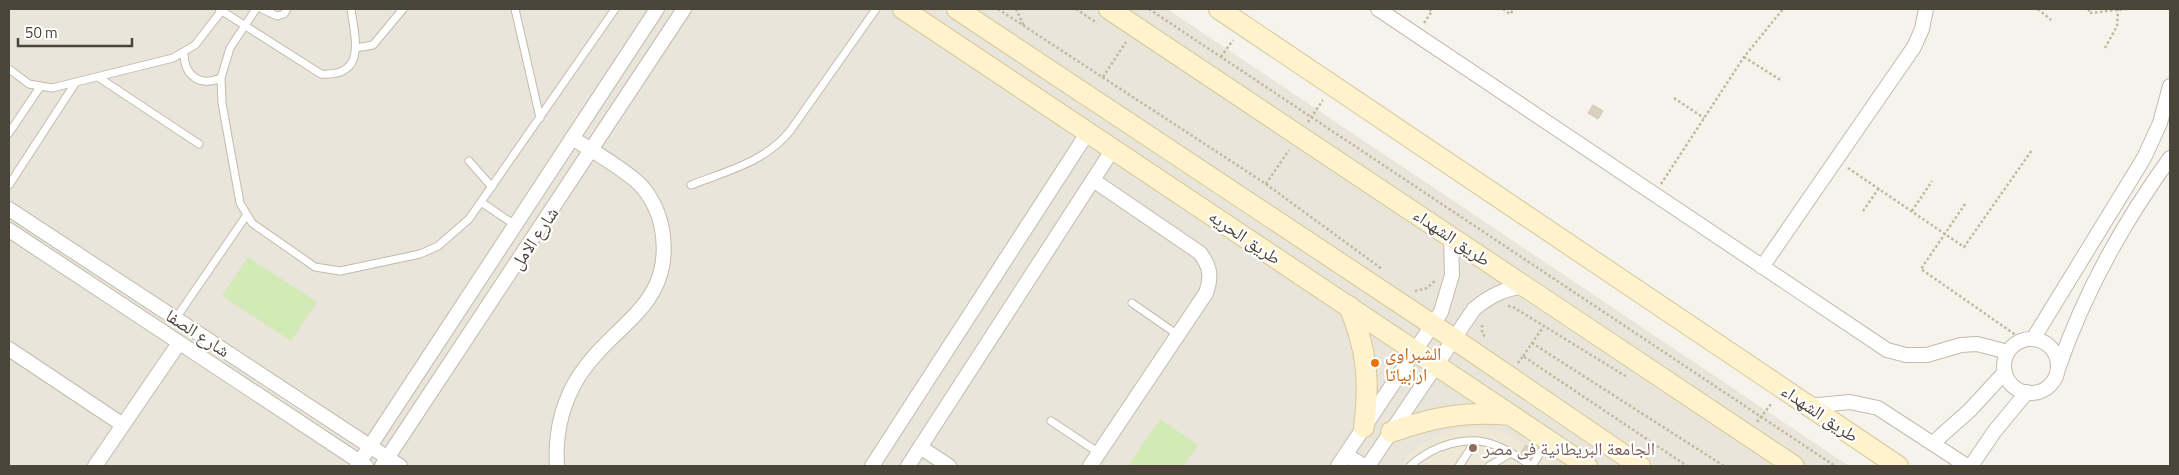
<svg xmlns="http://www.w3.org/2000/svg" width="2179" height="475" font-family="'Titillium Web','Noto Naskh Arabic',sans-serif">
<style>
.residential{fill:#eae5da}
.education{fill:#efe8d6}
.park{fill:#d2eab5}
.building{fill:#d8cfc1;stroke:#d3c7b4}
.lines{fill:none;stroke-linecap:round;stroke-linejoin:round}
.lane-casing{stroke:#c2bbae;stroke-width:9}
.street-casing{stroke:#c2bbae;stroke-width:16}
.secondary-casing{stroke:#d6c79b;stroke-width:22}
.path{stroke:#c4b79f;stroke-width:2.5;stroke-dasharray:2.5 2.5;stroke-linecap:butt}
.lane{stroke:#fff;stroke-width:7}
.street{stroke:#fff;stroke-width:14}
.secondary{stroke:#fff3cd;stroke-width:20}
.food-dot{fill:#e8710a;stroke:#fff;stroke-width:2}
.education-dot{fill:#8d6e63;stroke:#fff;stroke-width:2}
.labels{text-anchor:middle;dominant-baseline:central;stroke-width:4.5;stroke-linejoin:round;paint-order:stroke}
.street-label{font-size:18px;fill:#4b4439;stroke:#fff}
.food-label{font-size:18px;fill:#c56008;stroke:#fff;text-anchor:start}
.education-label{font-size:18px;fill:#785e54;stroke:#fff;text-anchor:start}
</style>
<rect width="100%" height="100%" fill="#f6f3ec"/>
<path class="residential" d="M9,9H1167L1849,466H9Z"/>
<path class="education" d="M1471,427L1503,432L1558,465L1397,466L1424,443L1455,429Z"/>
<path class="park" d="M248,257L317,302L291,341L222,296Z
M1160,419L1198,445L1183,466H1128Z"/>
<path class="building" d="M1593,105L1603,111L1598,119L1588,113Z
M1526,445L1535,451L1529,460L1520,454Z"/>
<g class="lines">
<defs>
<path id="lane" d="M219,9L321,74C367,77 355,39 351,9
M256,9L230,48L221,78L222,103L240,203L252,223L315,267L340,271L420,254L438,246L469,219L615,9
M262,9L277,16L284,14L287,9
M515,9L540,118
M356,48L373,45L403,9
M184,53C184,76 200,87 221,78
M9,69L29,84L52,88L173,58L195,45L223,9
M98,77L199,144
M9,133L40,87
M469,161L492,187
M9,185L76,82
M691,185C727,171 765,162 790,131L876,9
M481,202L515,225
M1132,303L1178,335
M176,318L246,216
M1051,421L1099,453
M1410,466C1432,446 1468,433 1497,446C1510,451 1521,459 1532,466
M1459,466L1475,442
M1489,466L1511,453
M1532,466L1547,442"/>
<path id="street" d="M1378,9L1887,350L1906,355H1927L1961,345L1977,344L2008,352
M9,209L400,466
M9,230L366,466
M1762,267L1914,47L1922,29L1926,9
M2033,339L2144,158L2160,123L2170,86
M2004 366a27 27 0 1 1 54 0a27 27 0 1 1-54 0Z
M9,349L123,425
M2058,369C2084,293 2123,223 2170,158
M1808,406L1850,402L1878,408L1967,466
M1933,443L1970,410L2005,372
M920,447L949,466
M1346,455L1364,466
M95,466L179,343
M357,466L657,9
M382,466L684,9
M557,466C555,435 562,403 579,376C614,322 675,306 662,229C659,212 649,191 635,180C616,164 593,151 572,138
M872,466L1088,132
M908,466L1113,149
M1090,466L1206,293C1212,277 1210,266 1200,253L1093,180
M1338,466L1441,312L1452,275L1451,236
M1368,466L1474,309C1491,295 1504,289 1525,286
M1971,466L1994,432L2027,392"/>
<path id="secondary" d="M903,9L1587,466
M957,9L1454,339L1640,466
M1109,9L1794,466
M1219,9L1898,466
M1349,306C1367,350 1370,381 1364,427
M1391,432C1434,417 1465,411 1511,415"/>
</defs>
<use href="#lane" class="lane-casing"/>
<use href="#street" class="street-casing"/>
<use href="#secondary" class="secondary-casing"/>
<path class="path" d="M998,9L1266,184L1382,269
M1016,9L1024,26
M1076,9L1097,23
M1149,9L1835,466
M1503,9L1510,14L1514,9
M2038,9L2051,20
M2089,9V13L2128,9
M1424,23L1432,11L1429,9
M2105,48L2117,26L2118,10
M1221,57L1233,40
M1744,57L1782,81
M1103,77L1126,42
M1674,98L1704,118
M1308,122L1323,100
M1848,168L1964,247L2032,150
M1266,184L1289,150
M1661,184L1744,57L1783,9
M1965,204L1921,269L2020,338
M1863,211L1879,188
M1912,211L1932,181
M1415,291L1427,288L1436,280
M1508,306L1513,307L1627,377
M1482,325V333L1486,338
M1532,343L1724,466
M1523,356L1544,326
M1518,363L1523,356L1687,466
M1757,422L1772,403"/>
<use href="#lane" class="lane"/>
<use href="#street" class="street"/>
<use href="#secondary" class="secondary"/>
</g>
<circle class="food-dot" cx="1375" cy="363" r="5"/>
<circle class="education-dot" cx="1473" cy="448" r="5"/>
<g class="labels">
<g class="street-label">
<text transform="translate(1245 237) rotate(34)">طريق الحريه</text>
<text transform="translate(1452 237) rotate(34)">طريق الشهداء</text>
<text transform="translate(534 238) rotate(-56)">شارع الامل</text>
<text transform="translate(198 333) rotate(33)">شارع الصفا</text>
<text transform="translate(1820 413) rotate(34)">طريق الشهداء</text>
</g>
<g class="food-label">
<text x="1385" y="353">الشبراوى<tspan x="1385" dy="21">ارابياتا</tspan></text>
</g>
<g class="education-label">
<text x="1483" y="448">الجامعة البريطانية فى مصر</text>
</g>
</g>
<rect width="2179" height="475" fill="none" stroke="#4b4439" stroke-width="20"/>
<path d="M18 38v8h114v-8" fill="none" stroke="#4b4439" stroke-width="2.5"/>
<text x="25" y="38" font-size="15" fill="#4b4439" stroke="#ffffff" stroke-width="4" paint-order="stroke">50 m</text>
</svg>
